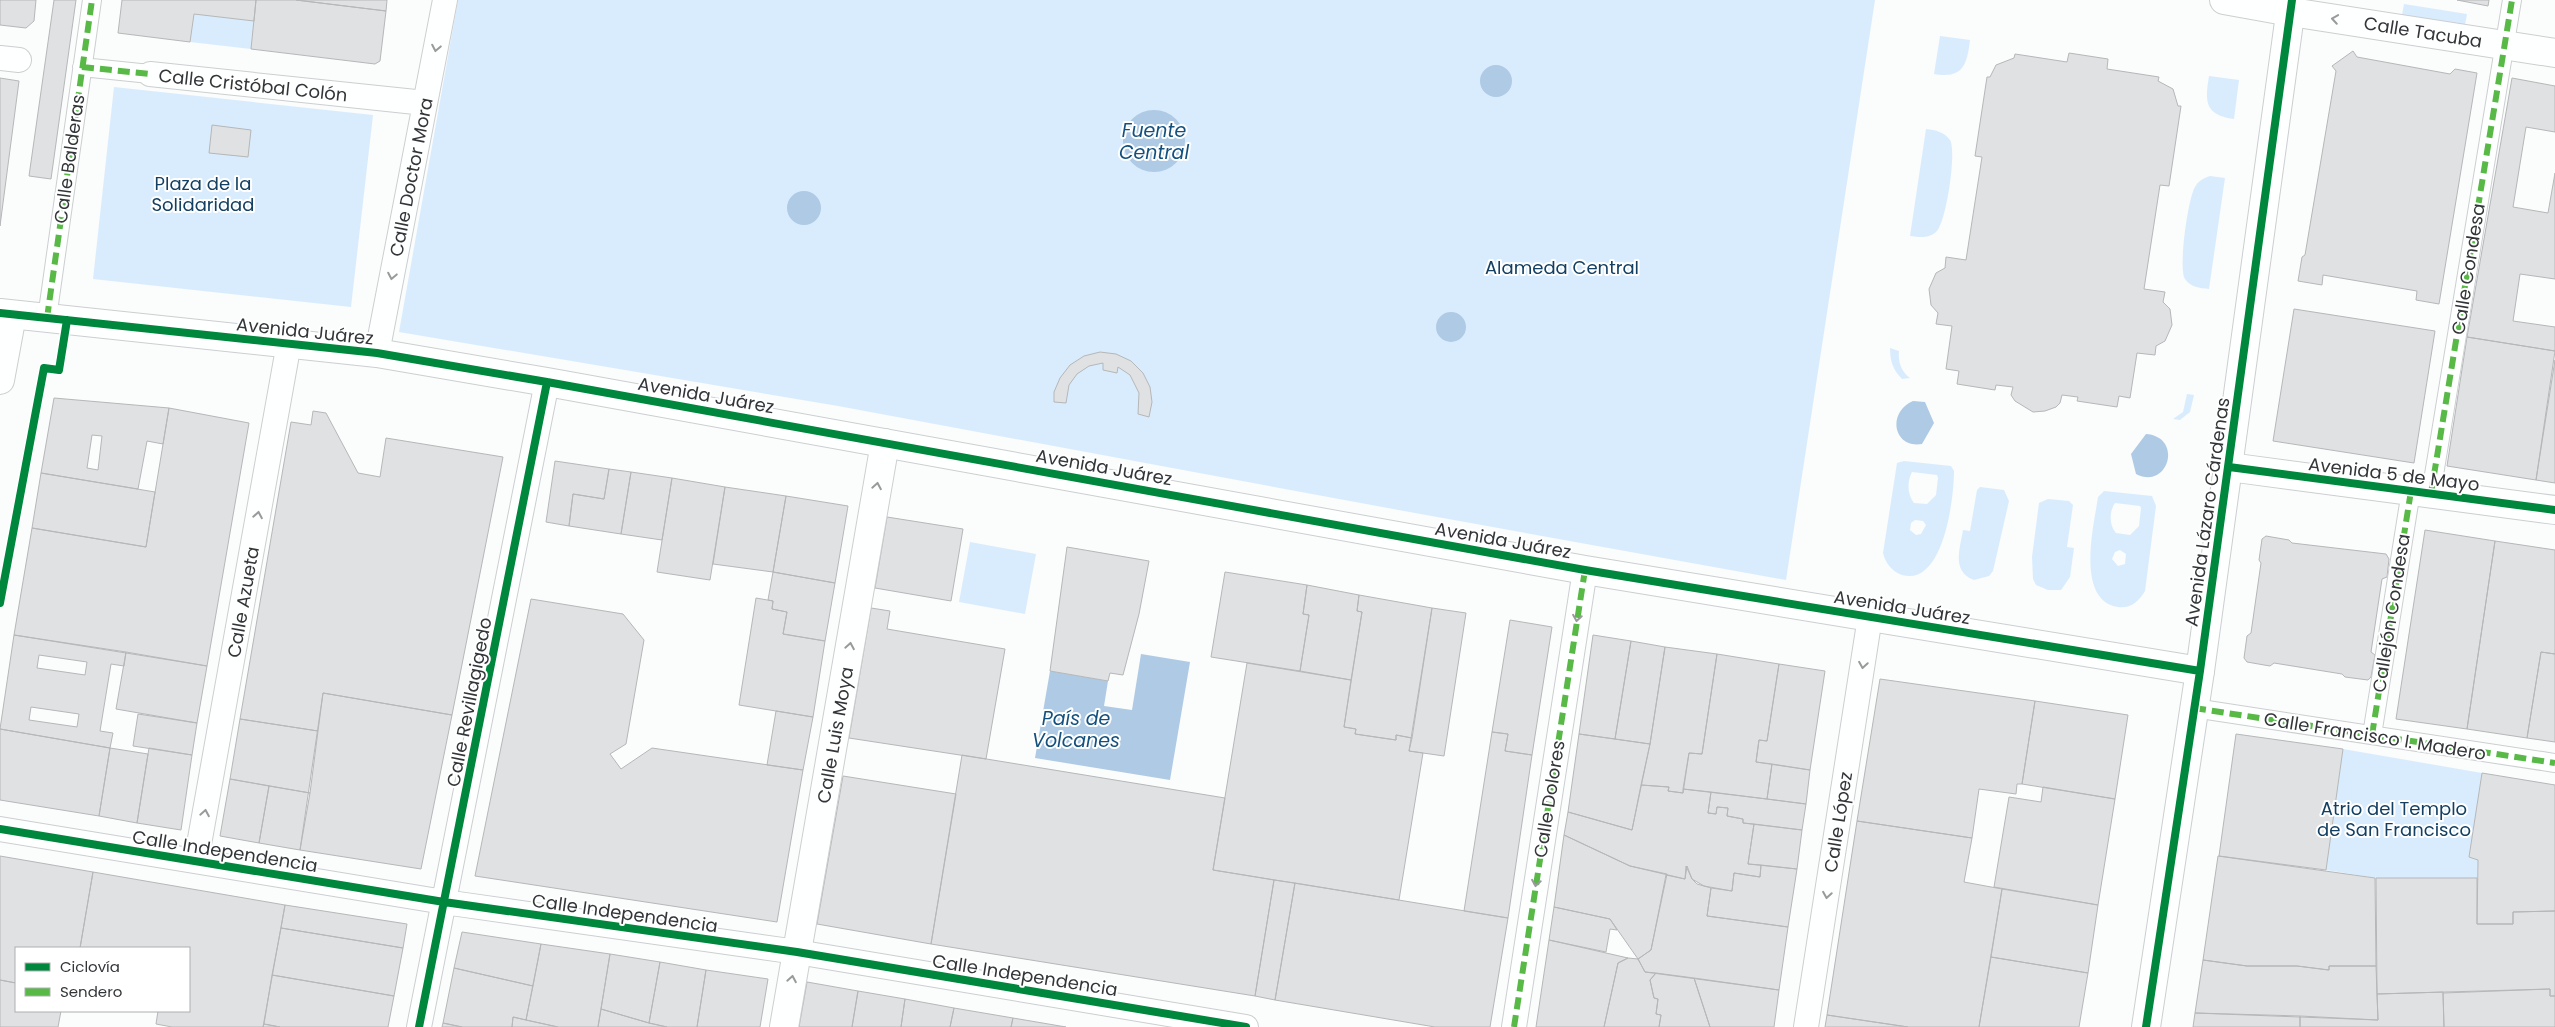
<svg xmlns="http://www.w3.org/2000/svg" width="2555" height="1027" font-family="Poppins,sans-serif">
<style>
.green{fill:#d9ecfd;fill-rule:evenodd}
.water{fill:#afcae4}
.building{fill:#dfe1e3;stroke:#b5b7b8;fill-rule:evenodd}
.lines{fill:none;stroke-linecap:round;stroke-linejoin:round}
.pedestrian-casing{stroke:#ccced0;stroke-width:20}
.minor-casing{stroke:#ccced0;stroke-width:26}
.tertiary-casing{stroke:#ccced0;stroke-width:30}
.secondary-casing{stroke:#ccced0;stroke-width:30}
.primary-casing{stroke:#ccced0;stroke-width:30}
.pedestrian{stroke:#feffff;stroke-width:18}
.minor{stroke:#feffff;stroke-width:24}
.tertiary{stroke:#feffff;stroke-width:28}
.secondary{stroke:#feffff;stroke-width:28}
.primary{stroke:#feffff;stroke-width:28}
.quiet{stroke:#58b947;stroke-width:6;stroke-dasharray:12 6;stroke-linecap:butt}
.cycleway-casing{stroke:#fff;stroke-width:11}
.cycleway{stroke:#00873e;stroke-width:8}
.oneway{stroke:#989a9c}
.labels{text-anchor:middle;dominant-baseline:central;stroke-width:4;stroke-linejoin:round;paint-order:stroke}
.street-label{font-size:18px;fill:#333639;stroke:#fff}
.park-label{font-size:18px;fill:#123f62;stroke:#fff}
.water-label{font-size:19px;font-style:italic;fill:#12507e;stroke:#fff}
</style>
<rect width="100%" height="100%" fill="#fbfcfc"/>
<path class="green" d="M458,0H1875L1786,580L1404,511L838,406L399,332Z
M2404,4L2467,14L2465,25L2402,15Z
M194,14L254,21L251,49L190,42Z
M1940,36L1970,40C1967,65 1963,79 1934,74Z
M2209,76L2239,80L2234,119C2204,115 2205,101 2209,76Z
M114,87L373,115L351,307L93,279Z
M1926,129C1936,130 1944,132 1950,140C1957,151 1946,224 1936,232C1928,239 1919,237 1910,236Z
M2210,176L2225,178L2209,289C2200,288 2190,287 2185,279C2178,269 2188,198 2195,187C2198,181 2204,178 2210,176Z
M1890,348L1899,351C1898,362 1901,371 1910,378L1902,379C1893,370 1890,361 1890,348Z
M2187,394L2194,395L2190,412L2180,420L2173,419L2183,412Z
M1904,461L1951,466L1954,471C1954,497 1944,587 1902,575C1892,572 1885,562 1883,553L1897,463ZM1912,472L1937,475L1938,478L1936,495L1927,504L1914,503C1907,494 1907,482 1912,472ZM1915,520L1923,521L1926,525L1921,534L1916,535L1910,530L1911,523Z
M1980,487L2004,490L2009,501L1993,571L1989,576L1974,580C1951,571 1960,549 1963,530L1970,531L1977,490Z
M2104,491L2152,496L2156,506L2145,591C2139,601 2131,609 2118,607C2075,600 2094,525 2098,497ZM2115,503L2140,506L2141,508L2139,526L2130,535L2116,533C2109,525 2109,512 2115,503ZM2120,550L2126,554L2125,564L2118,566L2112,559L2115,552Z
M2048,499L2069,501L2073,505L2067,547L2074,548L2070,577L2061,590H2048L2036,585L2033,579L2032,557L2039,503Z
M970,542L1036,554L1025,614L959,602Z
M2343,749L2482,773L2469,857L2478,860L2477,878H2376L2326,870Z"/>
<path class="water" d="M1480 81a16 16 0 1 1 32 0a16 16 0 1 1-32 0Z
M1123 141a31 31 0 1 1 62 0a31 31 0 1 1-62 0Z
M787 208a17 17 0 1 1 34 0a17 17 0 1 1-34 0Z
M1436 327a15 15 0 1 1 30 0a15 15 0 1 1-30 0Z
M1913,401L1925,402L1934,423L1922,444C1894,449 1886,413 1913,401Z
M2146,434C2184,437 2168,491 2136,474L2131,454Z
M1141,654L1190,662L1170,780L1035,758L1050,671L1108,681L1104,706L1132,710Z"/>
<path class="building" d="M0,0H36L34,21L26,28L0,25Z
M54,0H76L51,179L29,176Z
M122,0H256L254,21L194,14L190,42L118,33Z
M256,0H296L386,11L380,61L375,64L251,49Z
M296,0H387L386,11Z
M2457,0H2489L2488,6Z
M2353,51L2357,57L2450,74L2455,69L2477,73L2439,304L2416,300L2417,291L2323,275L2322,285L2298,281L2302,257L2305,255L2336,71L2332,66Z
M2069,53L2108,59L2107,69L2159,77L2158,81L2173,89L2178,106H2181L2169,186L2160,185L2144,289L2165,292L2163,302L2170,309L2172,325L2165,341L2156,346L2155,355L2137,353L2130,398L2119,396L2117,407L2077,401L2078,397L2062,395L2060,403L2056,407L2045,411L2033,412L2015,401L2011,395L2013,387L1996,385L1995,390L1957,384L1959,371L1946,369L1952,326L1936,324L1938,313L1931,305L1929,289L1936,273L1945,268L1946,257L1966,260L1982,157L1975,156L1987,77H1990L1996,65L2014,58L2015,54L2067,62Z
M0,78L19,81L0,226Z
M2512,78L2555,86V132L2526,127L2513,207L2548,213L2555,173V279L2520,274L2513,321L2555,327V351L2467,337Z
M212,125L251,130L248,157L209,153Z
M2294,309L2435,331L2414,463L2273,441Z
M2467,337L2555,351L2536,480L2447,466Z
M1100,352L1116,354L1131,361L1143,373L1150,387L1152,402L1149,417L1138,414L1139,393L1130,375L1118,367L1117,373L1103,370V363L1089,366L1077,374L1069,385L1066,403L1054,402V392L1060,378L1070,365L1084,356Z
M2555,360V483L2536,480Z
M54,398L169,408L163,444L147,441L138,489L41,473ZM92,435L102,436L98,470L87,468Z
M169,408L249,423L207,666L14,635L32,528L146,547Z
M313,411L326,413L358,473L380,477L386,438L503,457L452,715L323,693L318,731L240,719L291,422L311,425Z
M555,461L609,469L604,499L573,494L569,526L546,522Z
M609,469L631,472L621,534L569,526L573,494L604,499Z
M631,472L672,478L662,540L621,534Z
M41,473L155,492L146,547L32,528Z
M672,478L725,487L710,580L657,572Z
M725,487L786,496L773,572L713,564Z
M786,496L848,506L835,583L773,572Z
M887,517L963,529L951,601L875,588Z
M2425,530L2495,541L2467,729L2396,719Z
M2266,536L2289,540L2292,543L2386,554L2389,559L2387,577L2382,579L2371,652L2375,655L2371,677L2368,680L2345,677L2342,674L2274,663L2270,666L2247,662L2244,658L2247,636L2251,633L2261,563L2259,560L2262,539Z
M2495,541L2555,550V654L2541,652L2527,738L2467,729Z
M1067,547L1149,561L1139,614L1123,675L1110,673L1108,681L1050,671Z
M773,572L835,583L825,641L783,634L787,612L772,609L773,601L768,600Z
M1225,572L1307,585L1303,614L1309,615L1300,671L1211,657Z
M1307,585L1359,595L1357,611L1362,612L1351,680L1300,671L1309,615L1303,614Z
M1359,595L1432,608L1412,738L1396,735V740L1355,734L1356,729L1344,727L1362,612L1357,611Z
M756,598L773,601L772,609L787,612L783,634L825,641L813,717L739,705Z
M531,599L623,614L644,640L626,744L610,754L621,769L652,748L803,770L777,922L475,876Z
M871,608L890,611L887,629L1005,649L986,759L849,738Z
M1432,608L1466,613L1444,756L1409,751Z
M1510,620L1552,627L1532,755L1505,751L1508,734L1492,732Z
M14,635L126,652L124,666L111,664L100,731L113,733L110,748L0,729ZM39,655L87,662L85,675L37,668ZM31,707L79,714L77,727L29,720Z
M1593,635L1631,641L1615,739L1579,734Z
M1631,641L1665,647L1650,744L1615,739Z
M1665,647L1717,654L1702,754L1689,753L1683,793L1668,791L1669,787L1641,785L1650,744Z
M126,652L207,666L197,723L116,709Z
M2541,652L2555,654V742L2527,738Z
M1717,654L1779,664L1767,741L1759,740L1756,762L1772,764L1767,799L1683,789L1689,753L1702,754Z
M1247,663L1351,680L1344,727L1356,729L1355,734L1396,740V735L1412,738L1409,751L1423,753L1399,900L1213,870Z
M1779,664L1825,671L1810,770L1756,762L1759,740L1767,741Z
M1880,679L2035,701L2022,784H2017L2016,794L1979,789L1972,838L1857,821Z
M323,693L452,715L421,869L300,850Z
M2035,701L2128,715L2115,799L2022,784Z
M776,711L813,717L803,770L767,765Z
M138,714L197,723L192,755L133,746Z
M240,719L318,731L310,793L230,779Z
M0,729L110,748L99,816L0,800Z
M1492,732L1508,734L1505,751L1532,755L1508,918L1464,911Z
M1579,734L1650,744L1632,830L1568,812Z
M2236,734L2343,749L2326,870L2219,856Z
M110,748L148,754L137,823L99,816Z
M149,748L192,755L181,830L137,823Z
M962,755L1225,798L1213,870L1274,880L1255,996L931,944Z
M1772,764L1810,770L1806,804L1767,799Z
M2482,773L2555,785V911L2513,912V924H2477L2478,860L2469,857Z
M843,776L956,794L931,944L817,924Z
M230,779L269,786L259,843L220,836Z
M1641,785L1669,787L1668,791L1683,793V789L1711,792L1708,813L1716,814L1717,807L1728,808L1727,816L1743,819V823L1754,824L1748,864L1761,865L1760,877L1734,873L1732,891L1704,886L1692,879L1687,866L1685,879L1630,866L1564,835L1568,812L1632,830Z
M269,786L310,793L300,850L259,843Z
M2043,787L2115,799L2098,905L1994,887L2009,797L2041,802Z
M1711,792L1806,804L1802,830L1743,823V819L1727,816L1728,808L1717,807L1716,814L1708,813Z
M1857,821L1972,838L1964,882L2002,889L1979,1027H1908L1827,1015Z
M1754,824L1802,830L1797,869L1748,864Z
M1564,835L1630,866L1667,874L1651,950L1638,959L1610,919L1554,907Z
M0,856L93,872L80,948H16V983L0,980Z
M2218,856L2375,878L2376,966H2329V970L2297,966H2247L2203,960Z
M1761,865L1797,869L1788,927L1707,916L1711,888L1732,891L1734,873L1760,877Z
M1686,866L1692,879L1697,884L1711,888L1707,916L1788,927L1779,990L1645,972L1638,959L1651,950L1666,875L1685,879Z
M93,872L285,905L263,1027H172L156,1024L158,1011H189V948H80Z
M2376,878H2477V924H2513V912L2555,911V996H2550V989L2377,994Z
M1274,880L1295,883L1275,1000L1255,996Z
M1295,883L1508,918L1490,1027H1435L1275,1000Z
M2002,889L2098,905L2088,973L1991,957Z
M285,905L407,924L403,948L281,928Z
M1554,907L1610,919L1617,930L1610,929L1606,952L1549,940Z
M281,928L403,948L394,996L272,975Z
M462,932L541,944L533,986L454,968Z
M1549,940L1628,958L1618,963L1604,1027H1536Z
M541,944L610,954L598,1027H558L526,1020Z
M610,954L660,962L649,1023L601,1009Z
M1991,957L2088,973L2079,1027H1979Z
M1628,958L1638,959L1645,972L1656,973L1650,980L1654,998L1658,999L1656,1014L1661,1015L1659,1027H1604L1618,963Z
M2203,960L2247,966H2297L2329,970V966H2376L2378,1020L2195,1013Z
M660,962L706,970L697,1027H667L649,1023Z
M454,968L533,986L526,1020L513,1017L512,1027H462L443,1023Z
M706,970L768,979L760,1027H697Z
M1656,973L1694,978L1710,1027H1659L1661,1015L1656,1014L1658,999L1654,998L1650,980Z
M272,975L394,996L388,1027H280L264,1024Z
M1694,978L1779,990L1774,1027H1710Z
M0,980L16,983V1011H61L58,1027H0Z
M807,982L858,991L852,1027H799Z
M2550,989V996H2555V1027H2444L2443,993Z
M858,991L905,999L901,1027H852Z
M2443,992L2444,1027H2300V1016L2378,1020L2377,994Z
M905,999L954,1008L950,1027H901Z
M954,1008L1013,1018L1011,1027H950Z
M601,1009L649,1023L667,1027H598Z
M2195,1013L2300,1016V1027H2193Z
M1827,1015L1908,1027H1825Z
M513,1017L526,1020L558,1027H512Z
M1013,1018L1066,1027H1011Z
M443,1023L462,1027H442Z
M264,1024L280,1027H263Z"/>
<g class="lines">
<defs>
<path id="pedestrian" d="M82,67L150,74
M47,318L92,0
M2431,493L2512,0
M2194,708L2555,763
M2372,735L2411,491"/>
<path id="minor" d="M0,58L19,60
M150,74L425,103
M377,353L445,0
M0,829L444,902L797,952L1246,1027
M196,861L289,343
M419,1027L547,382
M1514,1027L1585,570
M1806,1027L1870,617"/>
<path id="tertiary" d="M2291,12L2555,53
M2229,467L2555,510
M784,1027L885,443"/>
<path id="secondary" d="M2224,0L2291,12
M0,313L377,353L547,382L1585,570L2200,671
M0,380L12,315"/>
<path id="primary" d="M2146,1027L2200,671L2292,0"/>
</defs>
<use href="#pedestrian" class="pedestrian-casing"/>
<use href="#minor" class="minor-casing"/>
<use href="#tertiary" class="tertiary-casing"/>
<use href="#secondary" class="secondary-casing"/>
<use href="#primary" class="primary-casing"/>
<use href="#pedestrian" class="pedestrian"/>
<use href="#minor" class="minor"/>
<use href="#tertiary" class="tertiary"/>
<use href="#secondary" class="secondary"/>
<use href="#primary" class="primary"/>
<path class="quiet" d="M82,67L150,74
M47,318L92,0
M2431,493L2512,0
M2194,708L2555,763
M2372,735L2411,491
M1514,1027L1585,570"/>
<defs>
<path id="cycleway" d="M0,313L377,353L547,382L1585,570L2200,671
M2229,467L2555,510
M0,603L44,368L59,370L67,320
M0,829L444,902L797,952L1246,1027
M419,1027L547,382
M2146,1027L2200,671L2292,0"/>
</defs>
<use href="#cycleway" class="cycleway-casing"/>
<use href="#cycleway" class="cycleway"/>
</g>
<defs><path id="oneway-chevron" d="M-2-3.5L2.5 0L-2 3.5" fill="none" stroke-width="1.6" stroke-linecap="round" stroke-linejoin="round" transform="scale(1.25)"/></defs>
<g class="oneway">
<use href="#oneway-chevron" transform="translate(2335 19) rotate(-171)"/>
<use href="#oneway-chevron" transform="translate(436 48) rotate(101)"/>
<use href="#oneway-chevron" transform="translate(392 276) rotate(101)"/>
<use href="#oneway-chevron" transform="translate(877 486) rotate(-80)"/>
<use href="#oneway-chevron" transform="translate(258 515) rotate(-80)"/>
<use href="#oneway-chevron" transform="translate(1577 618) rotate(99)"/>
<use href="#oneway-chevron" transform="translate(850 646) rotate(-80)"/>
<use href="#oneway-chevron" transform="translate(1863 665) rotate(99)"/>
<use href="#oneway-chevron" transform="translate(205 813) rotate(-80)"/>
<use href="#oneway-chevron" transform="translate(1536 883) rotate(99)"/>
<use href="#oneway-chevron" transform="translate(1827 895) rotate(99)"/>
<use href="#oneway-chevron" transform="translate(792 979) rotate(-80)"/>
</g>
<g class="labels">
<g class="street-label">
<text transform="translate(2423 32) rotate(9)">Calle Tacuba</text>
<text transform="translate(253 85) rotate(6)">Calle Cristóbal Colón</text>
<text transform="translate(69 159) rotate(-82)">Calle Balderas</text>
<text transform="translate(411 177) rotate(-79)">Calle Doctor Mora</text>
<text transform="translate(2468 269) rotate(-81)">Calle Condesa</text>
<text transform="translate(305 331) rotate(6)">Avenida Juárez</text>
<text transform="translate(706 395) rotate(10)">Avenida Juárez</text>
<text transform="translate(1104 467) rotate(10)">Avenida Juárez</text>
<text transform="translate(2394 474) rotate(7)">Avenida 5 de Mayo</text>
<text transform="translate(2207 512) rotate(-82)">Avenida Lázaro Cárdenas</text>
<text transform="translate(1503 540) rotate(10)">Avenida Juárez</text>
<text transform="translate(243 602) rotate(-80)">Calle Azueta</text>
<text transform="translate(1902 607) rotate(9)">Avenida Juárez</text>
<text transform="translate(2391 613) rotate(-81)">Callejón Condesa</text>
<text transform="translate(469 702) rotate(-79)">Calle Revillagigedo</text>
<text transform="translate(835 735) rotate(-80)">Calle Luis Moya</text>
<text transform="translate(2375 736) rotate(9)">Calle Francisco I. Madero</text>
<text transform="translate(1549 799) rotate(-81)">Calle Dolores</text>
<text transform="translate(1838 822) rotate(-81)">Calle López</text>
<text transform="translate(225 851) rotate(9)">Calle Independencia</text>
<text transform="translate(625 913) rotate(8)">Calle Independencia</text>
<text transform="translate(1025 975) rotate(9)">Calle Independencia</text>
</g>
<g class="park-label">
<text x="203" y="183">Plaza de la<tspan x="203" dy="21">Solidaridad</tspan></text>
<text x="1562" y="267">Alameda Central</text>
<text x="2394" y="808">Atrio del Templo<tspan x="2394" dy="21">de San Francisco</tspan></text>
</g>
<g class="water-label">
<text x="1154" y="130">Fuente<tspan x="1154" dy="22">Central</tspan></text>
<text x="1076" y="718">País de<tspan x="1076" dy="22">Volcanes</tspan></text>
</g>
</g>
<rect x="15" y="947" width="175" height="65" fill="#ffffff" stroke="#adafb0"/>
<rect x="25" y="963" width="25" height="8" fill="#00873e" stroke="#adafb0"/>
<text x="60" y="972" font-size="15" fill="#333639">Ciclovía</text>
<rect x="25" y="988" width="25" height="8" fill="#58b947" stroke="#adafb0"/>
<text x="60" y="997" font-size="15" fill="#333639">Sendero</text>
</svg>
